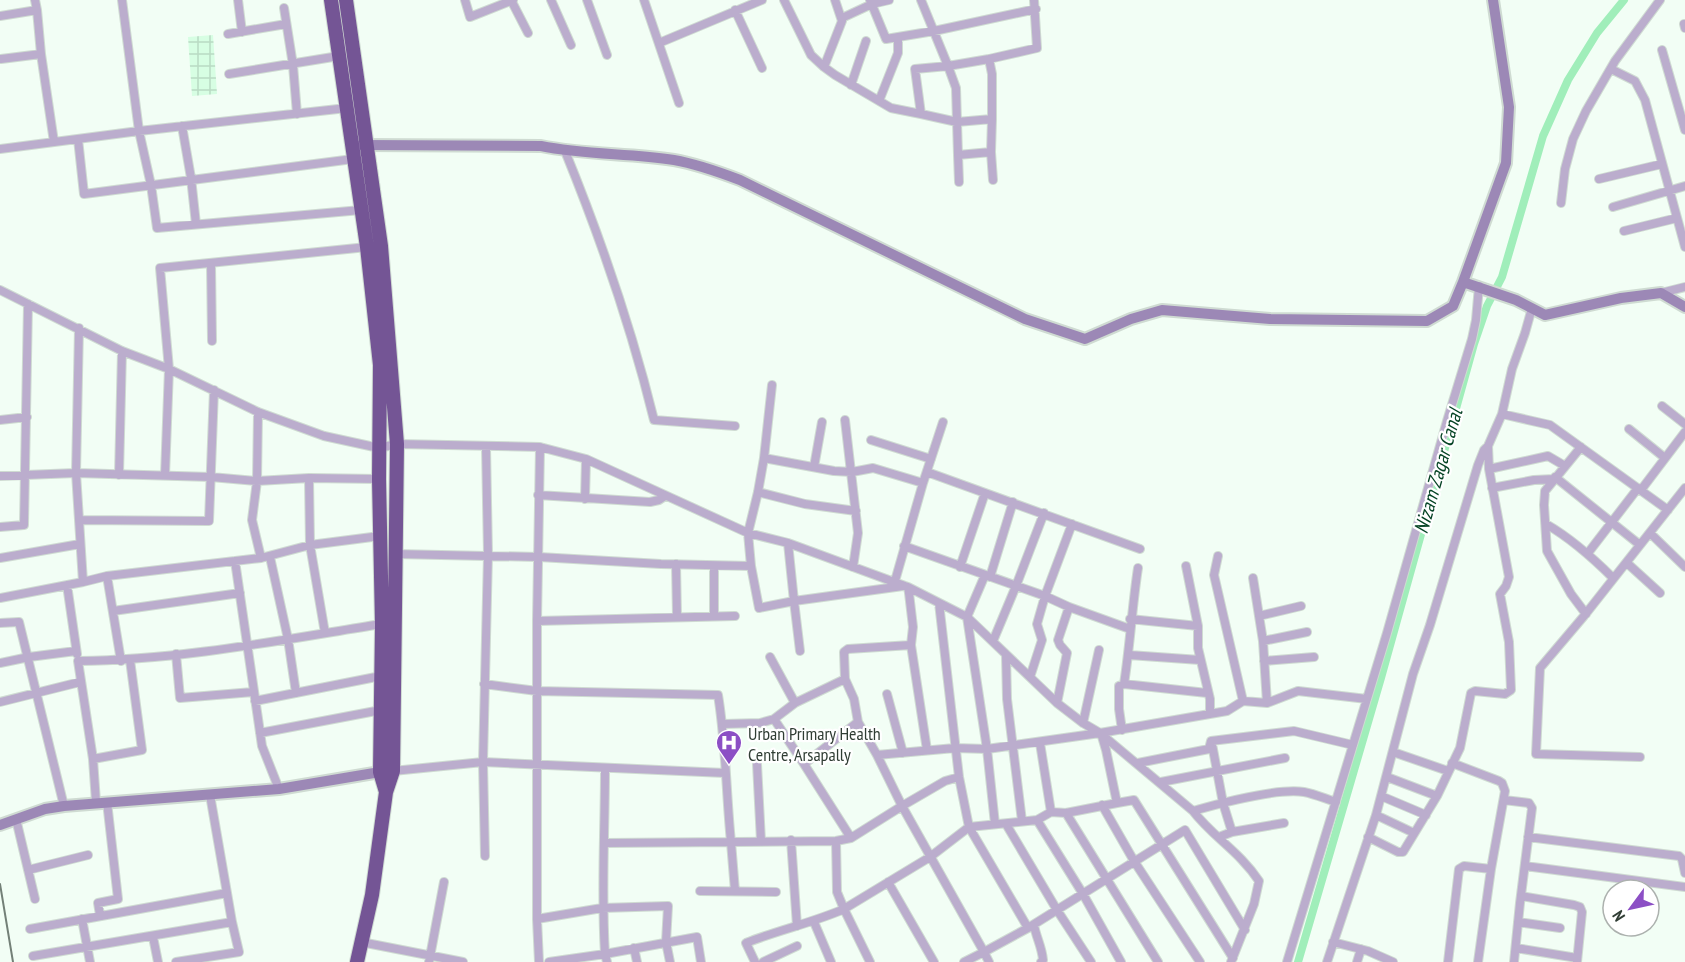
<svg xmlns="http://www.w3.org/2000/svg" width="1685" height="962" font-family="'PT Sans Narrow',sans-serif">
<style>
.industrial{fill:url(#industrial-grid)}
.lines{fill:none;stroke-linecap:round;stroke-linejoin:round}
.canal{stroke:#a0eeba;stroke-width:8}
.street-casing{stroke:#cfdbd2;stroke-width:10}
.secondary-casing{stroke:#cfdbd2;stroke-width:14}
.highway-casing{stroke:#cfdbd2;stroke-width:16}
.street{stroke:#bbadcd;stroke-width:8}
.secondary{stroke:#9c88b6;stroke-width:10}
.highway{stroke:#745595;stroke-width:14}
.rail{stroke:#738077;stroke-width:2}
.labels{text-anchor:middle;dominant-baseline:central;stroke-width:4.5;stroke-linejoin:round;paint-order:stroke}
.poi-label{font-size:18px;fill:#303d34;stroke:#fff;text-anchor:start}
.water-label{font-size:20px;font-style:italic;fill:#064425;stroke:#fff}
</style>
<defs>
<pattern id="industrial-grid" width="8" height="8" patternUnits="userSpaceOnUse" patternTransform="scale(1.5)"><rect width="8" height="8" fill="#d7fee3"/><path d="M0 4h8M4 0v8" fill="none" stroke="#b9dbc3"/></pattern>
</defs>
<rect width="100%" height="100%" fill="#f2fef5"/>
<path class="industrial" d="M213,35L217,94L192,96L188,37Z"/>
<g class="lines">
<path class="canal" d="M1298,962L1381,678L1474,344L1487,306L1502,277L1543,136L1568,80L1597,33L1624,0"/>
<defs>
<path id="street" d="M35,0L37,10
M122,0L139,131L151,185L157,228L361,210
M238,0L242,32
M465,0L470,17L513,0
M511,0L528,33
M551,0L571,45
M587,0L607,55
M644,0L679,103
M784,0L811,55L824,67L835,75L891,108L921,114
M870,0L886,39L934,31L1036,9
M921,0L948,66L915,69L921,114L957,122L958,155L991,152L992,119L957,122L956,88L948,66L989,59L1037,48L1034,0
M284,8L293,65L297,114
M735,10L762,68
M0,16L37,10L41,54L54,142
M842,18L872,4L889,0
M1684,24L1685,28
M228,34L286,24
M659,43L762,0
M1662,50L1685,130
M1,59L41,54
M989,59L992,74V119
M824,67L842,21L835,0
M1611,69L1635,81L1645,100L1685,247
M229,74L339,56
M851,85L866,41
M879,101L898,53V37
M182,126L191,178L196,224
M78,139L84,194L353,159
M0,149L139,131L347,108
M565,151C600,237 632,330 654,420L735,426
M991,152L993,180
M958,155L959,182
M1599,179L1662,164
M1561,203L1565,169L1573,139L1586,111L1615,61L1660,0
M1613,207L1685,186
M1624,231L1677,218
M211,263L212,341
M0,290L122,351L169,369L258,412L324,436L379,448L397,444L540,447L586,459L748,533L788,543L905,586L908,587L909,593L913,627L911,645L927,750
M1661,293L1685,287
M79,328L76,473L83,582L107,576L121,661
M1662,406L1685,424
M258,412L257,481L252,520L261,558
M1502,414L1550,425L1668,510
M0,420L27,417
M845,420L858,533L853,567
M1629,429L1665,458
M871,440L931,459
M1581,447L1545,491L1544,505L1547,551L1571,594L1586,614
M764,458L772,385
M814,467L822,422
M1489,469L1548,456L1565,466
M927,472L1140,549
M119,475L122,351
M165,475L169,369L160,268L367,247
M0,476L76,473L211,477L257,481L309,478L379,479
M1555,477L1640,545
M309,478L310,545L325,633
M923,483L943,422
M1492,488L1534,480L1554,479
M1641,490L1685,432
M758,492L805,504L856,511
M538,495L650,502L659,500L665,496
M585,499L586,459
M80,520L209,521L214,390
M1546,524C1572,539 1592,557 1613,578
M0,527L24,525L28,304
M1650,533L1685,567
M788,543L794,601L903,586
M904,546L1045,596L1069,607L1130,629
M1588,553L1638,488
M395,554L539,557L661,564L751,566
M1218,556L1214,575L1243,701
M270,557L288,639L296,693
M0,558L80,544
M235,561L262,746L279,789
M1627,563L1660,593
M676,564L677,617
M714,566V616
M1186,566L1198,626V648L1210,699V714
M960,567L985,493
M985,575L967,617L987,749L995,824
M107,576L261,558L310,545L380,536
M990,577L1013,502
M1253,578L1263,641L1267,703
M67,585L77,654
M0,598L83,582
M939,603L959,777L969,827L1028,928
M113,611L240,593
M1259,616L1301,606
M1130,619L1198,626
M537,621L735,616
M0,623L19,622L64,806
M993,641L1016,586L1044,513
M1263,641L1307,632
M800,651L794,601L759,608L751,566L748,533L758,492L764,458L834,471L852,472L873,468L923,483L895,581
M176,654L180,698L253,692
M1006,655L1007,699L1022,821
M1129,655L1200,660
M770,657L795,703L774,719
M1264,661L1314,657
M0,663L29,657L76,651
M1030,677L1042,640L1037,624L1045,596L1072,524
M484,684L537,691L718,695C726,743 726,793 731,842L605,843
M1124,684L1207,693
M887,694L903,753
M255,701L381,676
M0,702L80,682
M795,703L845,679
M1057,703L1067,653L1060,645L1058,640L1069,607
M858,722L854,699L845,679L844,652L848,649L911,645
M1083,723L1099,650
M723,724L760,723L774,719L804,764L858,722L877,755L902,806L851,838L836,841L731,842L735,891
M1122,730L1119,709V686L1124,684C1130,646 1132,607 1138,568
M260,733L381,710
M1040,743L1051,812
M1212,744L1223,803L1232,832L1219,837
M1393,752L1448,771
M877,755L955,748L987,749L1100,733L1083,723L1057,703L967,617L908,587
M1640,757L1536,754L1540,668L1584,616L1685,488
M93,759L142,750L130,660
M1138,763L1209,749L1211,741L1294,731L1353,745
M1452,763L1499,781L1502,783L1505,791L1491,869L1478,962
M757,764L761,841
M804,764L851,838
M605,769C605,831 601,892 605,954L697,937L701,962
M393,771L483,762L725,773
M959,777L945,781L902,806L984,952L1028,928L1185,830L1245,930
M1387,777L1437,796
M1161,782L1285,758
M210,795L227,893
M1381,796L1426,815
M1504,800L1529,803L1532,808L1520,903L1514,962
M96,802L93,759L78,661C180,660 281,640 381,624
M1117,803L1134,800L1233,958
M1102,805L1134,861L1200,962
M1193,811C1221,803 1277,788 1304,792C1315,794 1326,799 1336,802
M1066,813L1158,962
M1376,815L1414,833
M16,819L35,899
M1037,820L1083,894L1121,962
M1006,824L1057,910L1091,962
M1232,832L1284,823
M1368,837L1398,852H1403L1437,796L1460,748L1471,693L1475,691L1505,694L1511,690L1509,642L1500,594L1506,586L1509,577L1489,469L1488,446L1502,414L1512,369L1525,333L1532,308
M1528,837L1679,856L1682,859L1685,873
M791,840L797,926
M836,841L837,892L844,909L930,857L969,827L1037,820L1051,812L1066,813L1117,803L1106,750L1101,733
M485,856L483,762L488,555L486,447
M1525,866L1685,887
M28,870L88,855
M888,882L934,962
M700,891L776,892
M1521,896L1574,905L1580,907L1582,912L1577,962
M100,915L98,903L118,899L107,802
M82,919L90,962
M537,919L602,908L668,906L666,942L670,962
M814,922L831,962
M1518,922L1560,928
M1034,925C1036,937 1042,947 1043,960L1041,962
M30,929L227,893L232,922L33,956
M153,937L158,962
M361,942L463,962
M1333,942L1368,951L1393,962
M634,948L637,962
M1516,948L1577,958
M176,962L239,952L232,922
M429,962L444,882
M539,962L537,919V621L540,447
M549,962L605,954L607,962
M755,962L746,943C778,930 812,923 844,909L870,962
M763,962L797,946
M964,962L984,952L989,962
M1231,962L1254,904L1259,881C1240,852 1213,837 1193,811L1100,733L1227,711L1243,701L1267,703L1298,691L1367,699
M1287,962L1387,633L1447,421L1472,339L1476,320L1479,286
M1327,962L1376,815L1413,674L1430,625L1478,465L1484,450L1488,446
M1357,962L1361,949
M1448,962L1459,869L1464,866L1491,869"/>
<path id="secondary" d="M361,145L541,146C585,155 630,153 674,160C697,164 719,172 740,180L1025,319L1085,339L1131,319L1162,310L1270,319L1427,321L1453,306L1463,282L1506,163L1509,107L1493,0
M1463,282L1516,300L1545,315L1621,298L1661,293L1685,307
M0,825L45,809L64,806L279,789L386,771"/>
<path id="highway" d="M331,0L367,247L380,365L379,479L382,625L380,772L386,792
M346,0L381,246L397,444L393,771L386,792L372,895L357,962"/>
</defs>
<use href="#street" class="street-casing"/>
<use href="#secondary" class="secondary-casing"/>
<use href="#highway" class="highway-casing"/>
<use href="#street" class="street"/>
<use href="#secondary" class="secondary"/>
<use href="#highway" class="highway"/>
<path class="rail" d="M0,884L13,962"/>
</g>
<defs>
<symbol id="hospital-pin" viewBox="-11 -11 22 30"><path d="M0 17L-7.5 6A9.5 9.5 0 1 1 7.5 6Z" fill="#8c4fc5" stroke="#fff"/><path d="M-5-5h3v3.5h4V-5h3V5h-3V1.5h-4V5h-3Z" fill="#fff"/></symbol>
</defs>
<g fill-rule="evenodd">
<use href="#hospital-pin" x="714" y="728" width="30" height="40"/>
</g>
<g class="labels">
<g class="poi-label">
<text x="748" y="733">Urban Primary Health<tspan x="748" dy="21">Centre, Arsapally</tspan></text>
</g>
<g class="water-label">
<text transform="translate(1438 471) rotate(-74)">Nizam Zagar Canal</text>
</g>
</g>
<g transform="translate(1631 908) rotate(237)"><circle r="28" fill="#ffffff" stroke="#acb1ae" stroke-width="1.5"/>
<path d="M0-4.5L10 22L0 15L-10 22Z" fill="#8c4fc5"/>
<text y="-9" font-size="16" font-weight="bold" text-anchor="middle" fill="#303d34">N</text>
</g>
</svg>
